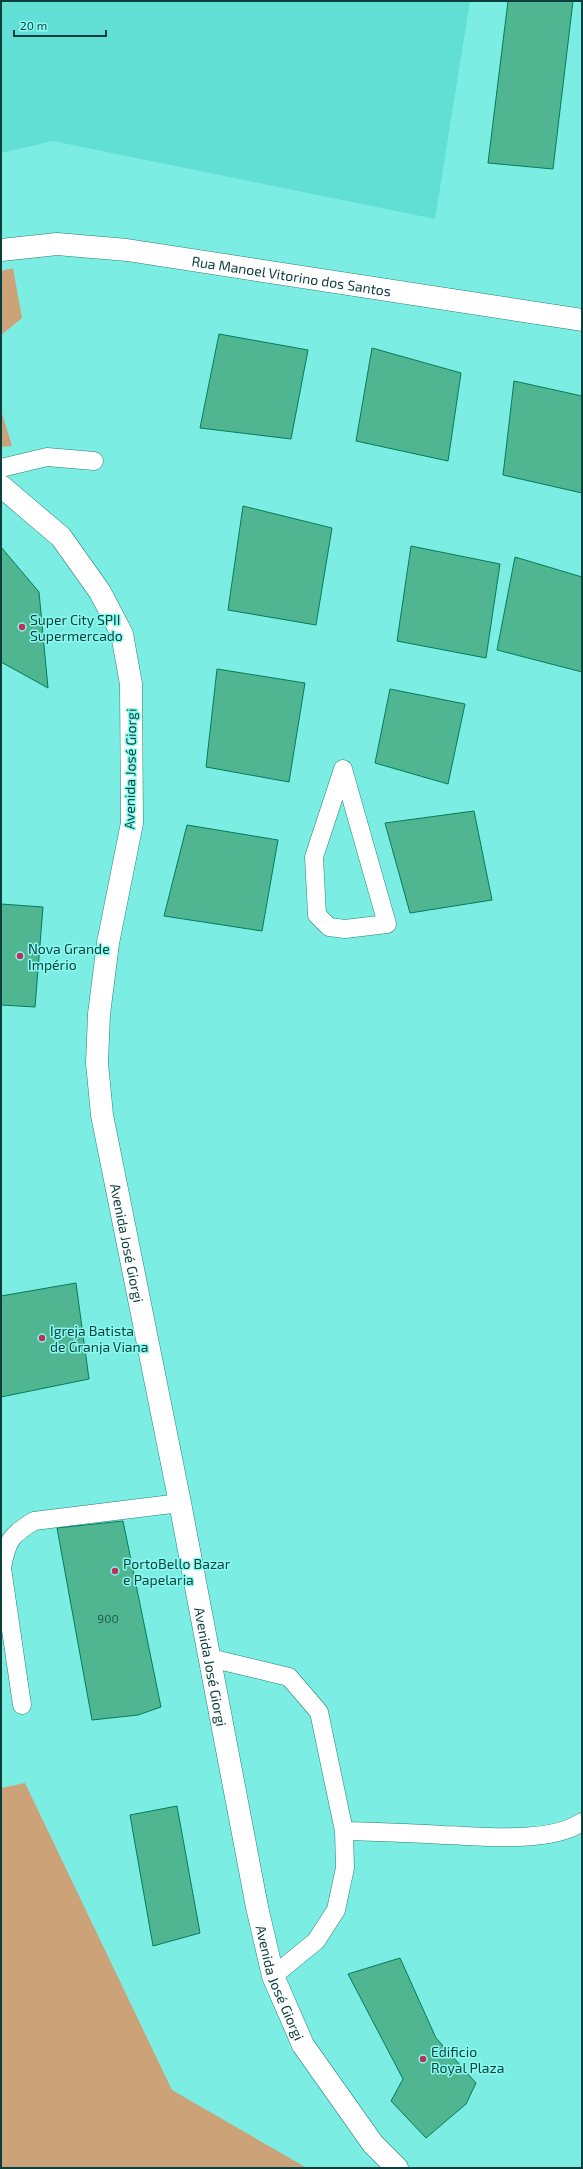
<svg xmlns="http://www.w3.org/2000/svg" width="583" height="2169" font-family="'Exo 2',sans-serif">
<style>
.built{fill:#61dfd4}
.green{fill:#cca379}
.building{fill:#50b591;stroke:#047c5c}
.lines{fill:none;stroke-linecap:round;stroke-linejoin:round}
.service-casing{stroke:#258179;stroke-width:19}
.minor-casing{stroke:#258179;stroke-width:23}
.tertiary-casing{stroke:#258179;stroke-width:23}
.service{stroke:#fff;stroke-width:18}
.minor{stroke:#fff;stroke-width:22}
.tertiary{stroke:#fff;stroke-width:22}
.poi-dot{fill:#bd2f5c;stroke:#89faef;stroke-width:1.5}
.labels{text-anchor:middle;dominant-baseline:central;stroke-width:3;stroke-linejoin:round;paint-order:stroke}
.number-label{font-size:12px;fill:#1c5c50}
.street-label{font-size:14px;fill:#0b3f3b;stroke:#89faef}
.poi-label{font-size:14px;fill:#0b3f3b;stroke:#89faef;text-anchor:start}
</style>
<rect width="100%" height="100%" fill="#7bede2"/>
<path class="built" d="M1,1H470L435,219L53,141L1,153Z"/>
<path class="green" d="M13,268L22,318L1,335V271Z
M1,410L12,446L1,447Z
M25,1783L172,2090L307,2168H1V1788Z"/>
<path class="building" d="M508,1H573L553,169L488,163Z
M219,334L308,350L291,439L200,428Z
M372,348L461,373L448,461L356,441Z
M514,381L582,396V493L503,475Z
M243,506L332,528L316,625L228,610Z
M411,546L500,564L486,658L397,641Z
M1,547L39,592L48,688L1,662Z
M515,557L582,577V672L497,650Z
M217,669L305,683L289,782L206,767Z
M390,689L465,704L448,784L375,763Z
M474,811L492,900L410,913L385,823Z
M187,825L278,840L262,931L164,916Z
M1,904L43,907L35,1007L1,1005Z
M76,1283L89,1379L1,1397V1296Z
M123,1521L161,1707L138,1715L92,1720L57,1528Z
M177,1806L200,1933L153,1946L130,1815Z
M400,1958L436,2038L476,2083L466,2104L426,2138L391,2101L403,2079L348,1974Z"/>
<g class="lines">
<defs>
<path id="service" d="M1,468L47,457L94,461
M343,769L387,924L345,929L329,927L317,915L314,857Z
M210,1658L289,1677L319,1712L344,1831L345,1868L336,1910L316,1941L273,1976
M22,1705L2,1568C7,1540 11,1535 34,1521L180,1503
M344,1831C377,1832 411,1833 444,1835C482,1836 550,1844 582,1822"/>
<g id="minor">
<path id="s1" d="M1,250L57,244L127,250L582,320"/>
</g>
<g id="tertiary">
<path id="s2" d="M1,486L61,537L100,592L122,634L131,684L132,823L108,943L99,1014L97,1063L102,1115L180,1503L257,1907L273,1976L303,2045L373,2144L397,2168"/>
</g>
</defs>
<use href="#service" class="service-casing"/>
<use href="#minor" class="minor-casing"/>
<use href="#tertiary" class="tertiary-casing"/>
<use href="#service" class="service"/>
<use href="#minor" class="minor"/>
<use href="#tertiary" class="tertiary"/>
</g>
<g class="poi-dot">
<circle cx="22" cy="627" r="4"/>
<circle cx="20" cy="956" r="4"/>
<circle cx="42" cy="1338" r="4"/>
<circle cx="115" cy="1571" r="4"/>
<circle cx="423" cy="2059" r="4"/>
</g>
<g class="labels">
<g class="number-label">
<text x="108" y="1618">900</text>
</g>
<g class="street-label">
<text stroke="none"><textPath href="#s1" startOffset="293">Rua Manoel Vitorino dos Santos</textPath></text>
<text transform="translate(130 769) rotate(-89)">Avenida José Giorgi</text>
<text stroke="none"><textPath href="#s2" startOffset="809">Avenida José Giorgi</textPath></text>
<text stroke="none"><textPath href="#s2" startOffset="1241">Avenida José Giorgi</textPath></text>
<text stroke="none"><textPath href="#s2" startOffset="1565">Avenida José Giorgi</textPath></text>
</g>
<g class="poi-label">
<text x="30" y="619">Super City SPII<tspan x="30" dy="16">Supermercado</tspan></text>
<text x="28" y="948">Nova Grande<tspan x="28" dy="16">Império</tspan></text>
<text x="50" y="1330">Igreja Batista<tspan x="50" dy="16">de Granja Viana</tspan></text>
<text x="123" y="1563">PortoBello Bazar<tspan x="123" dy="16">e Papelaria</tspan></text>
<text x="431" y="2051">Edificio<tspan x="431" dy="16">Royal Plaza</tspan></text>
</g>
</g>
<rect width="583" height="2169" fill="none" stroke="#0b3f3b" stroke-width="4"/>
<path d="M14 30v6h92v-6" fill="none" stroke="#0b3f3b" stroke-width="2"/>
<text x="20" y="30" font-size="12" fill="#0b3f3b" stroke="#89faef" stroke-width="3" paint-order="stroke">20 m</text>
</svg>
